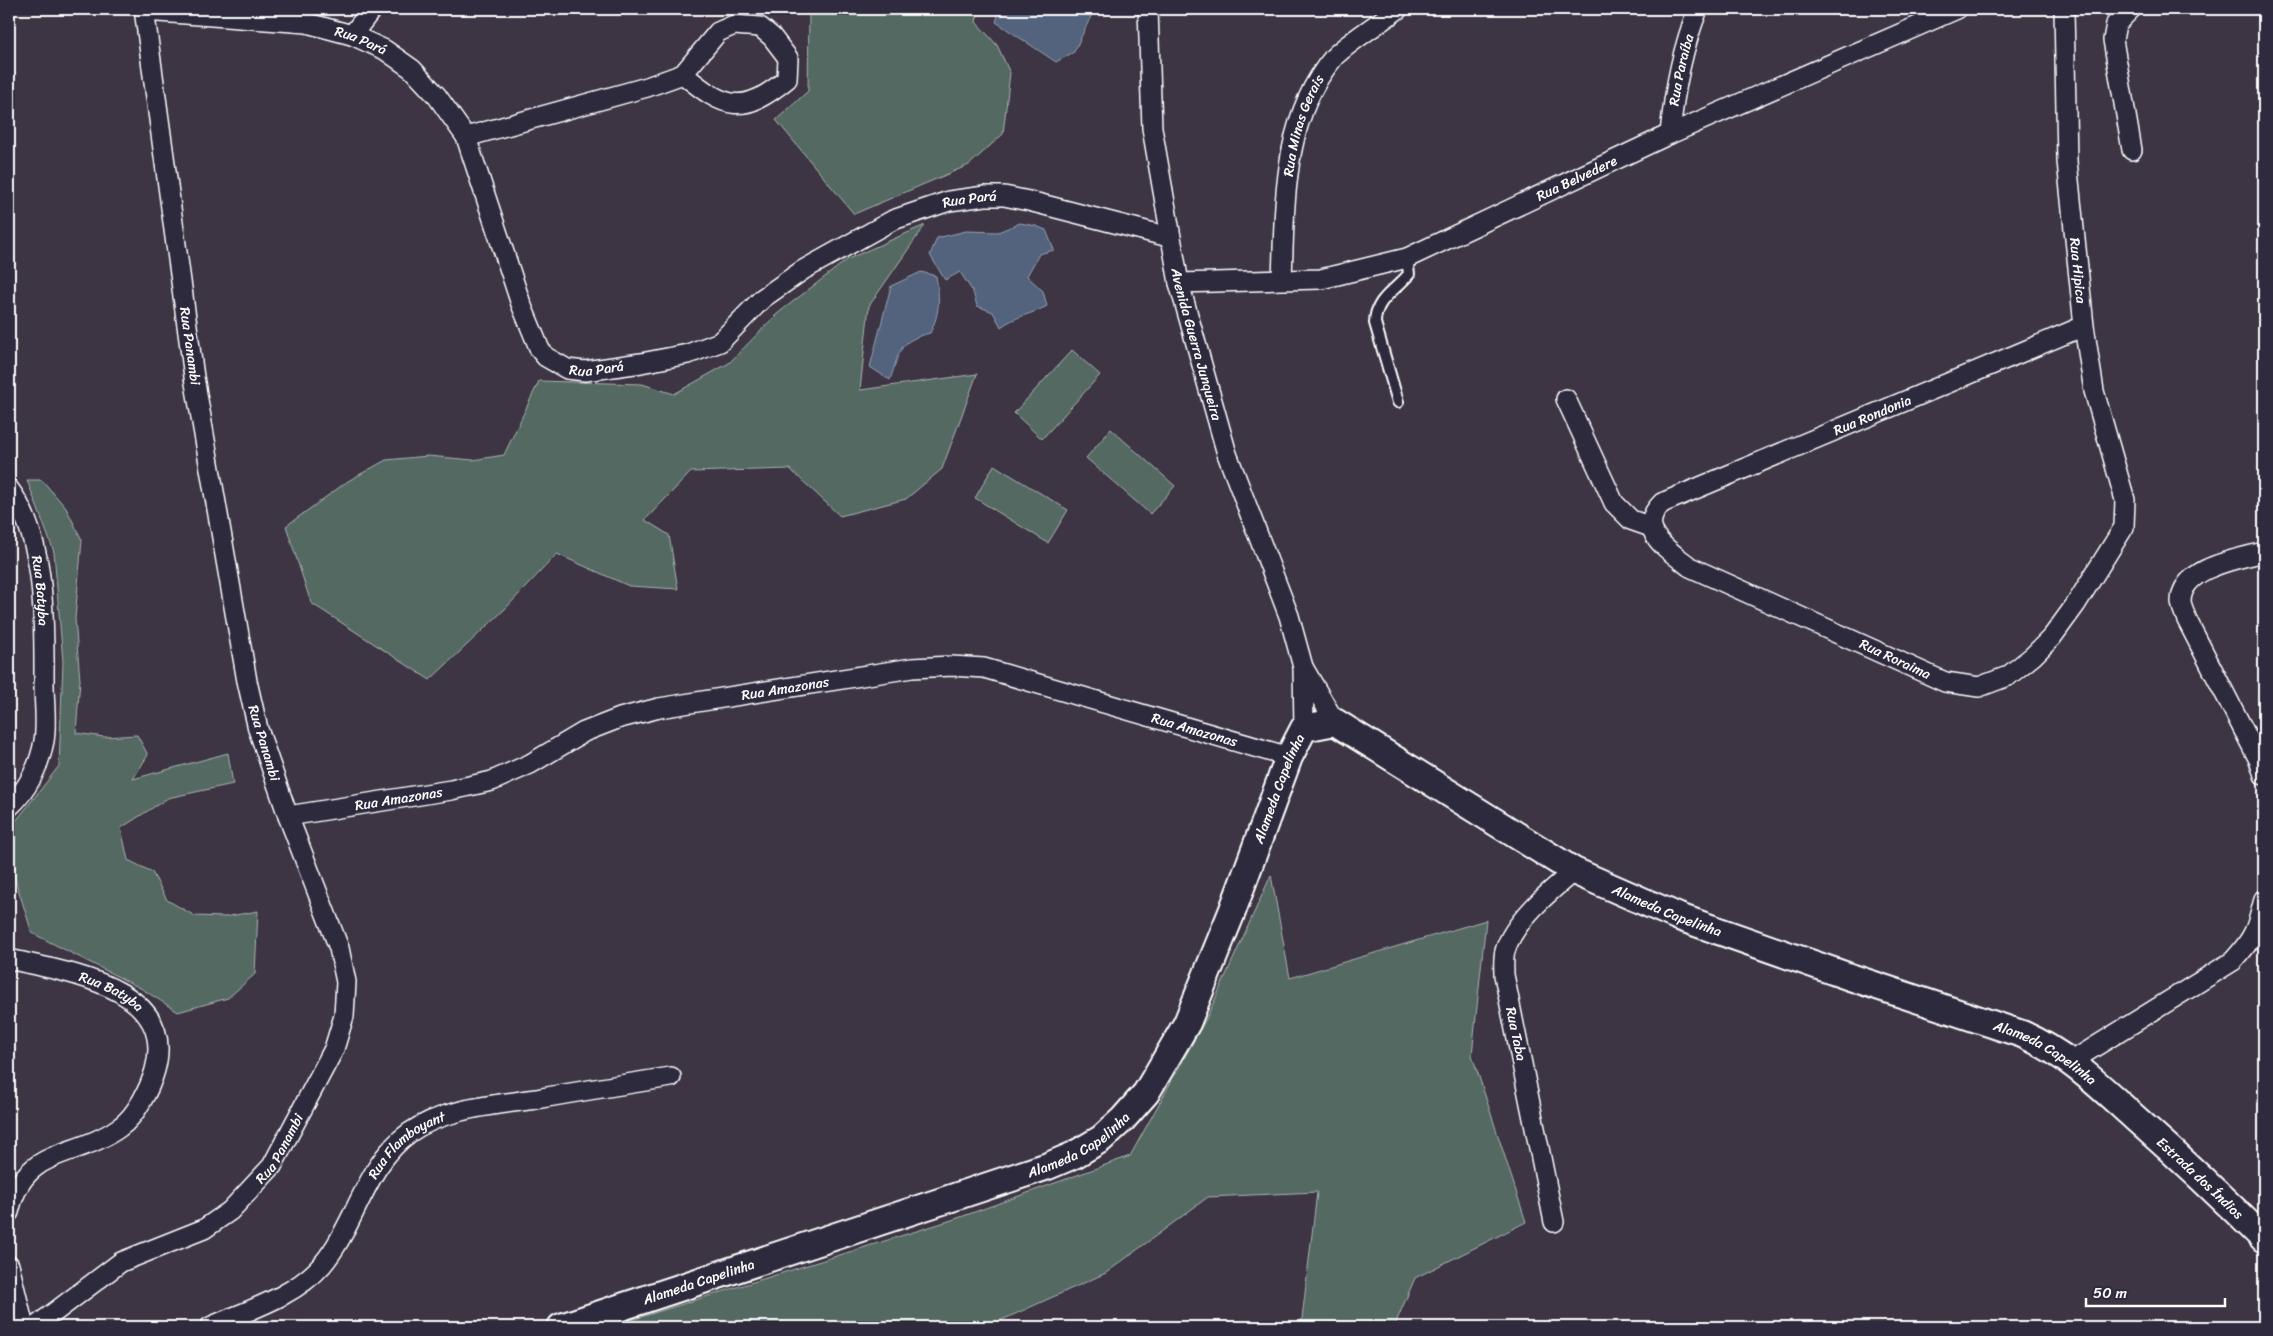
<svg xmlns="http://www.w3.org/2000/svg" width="2273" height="1336" font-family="Sriracha,sans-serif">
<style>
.green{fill:#556963;stroke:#aab4b1}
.water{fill:#52647d;stroke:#97a2b1}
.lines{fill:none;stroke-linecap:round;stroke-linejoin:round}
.lane-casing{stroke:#fff;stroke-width:14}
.street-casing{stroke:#fff;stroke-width:22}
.secondary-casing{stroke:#fff;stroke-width:30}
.lane{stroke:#2f2a3d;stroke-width:10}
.street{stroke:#2f2a3d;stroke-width:19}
.secondary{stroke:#2f2a3d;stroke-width:26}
.labels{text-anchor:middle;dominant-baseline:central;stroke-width:5;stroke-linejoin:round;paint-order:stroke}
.street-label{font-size:14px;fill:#fff;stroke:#2f2a3d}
</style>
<rect width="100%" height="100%" fill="#3d3444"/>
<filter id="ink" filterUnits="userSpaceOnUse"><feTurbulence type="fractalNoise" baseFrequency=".02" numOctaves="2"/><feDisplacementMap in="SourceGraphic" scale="10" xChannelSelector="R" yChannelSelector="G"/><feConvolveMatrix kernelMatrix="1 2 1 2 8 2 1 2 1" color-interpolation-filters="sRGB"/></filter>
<g filter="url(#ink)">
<path class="green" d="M799,9H979L976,22L997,45L1010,73L1003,134L969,165L854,214L776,120L808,91L809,14Z
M925,225L869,306L860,390L977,374L942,469L906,499L840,516L790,469L691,472L645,520L669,535L678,589L629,586L557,554L505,609L430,680L311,603L286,526L348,481L386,460L428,456L473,460L504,455L539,381L642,384L674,394L729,363L777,314L848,259Z
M1072,350L1100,375L1042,439L1014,413Z
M1111,429L1175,486L1150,514L1086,458Z
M994,465L1068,510L1048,543L975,498Z
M27,480H42L66,508L82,540L75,619L80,680L76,733L104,737L137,735L148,755L133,779L228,753L233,784L168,798L121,828L128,860L152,872L167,900L195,916L224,917L258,911L255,974L228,998L178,1012L142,989L32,933L9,860V830L59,766L63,662L54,552Z
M9,576C18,615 14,667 9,707Z
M1271,875L1290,978L1486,920L1472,1055L1526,1222L1415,1278L1394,1327H1301L1317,1192L1208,1197L1106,1273L993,1324L992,1327H609L955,1219L1130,1156L1207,1017Z"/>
<path class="water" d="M1000,9H1094V10L1074,52L1056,62L996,22Z
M1020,223L1036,226L1046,230L1054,250L1039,254L1027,276L1043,291L1047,306C1031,315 1015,316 1001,327L993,312L977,306L973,292L960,272L945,280L930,255L937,238L966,231L998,232Z
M921,272L936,276C940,299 940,313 930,333C898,341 900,351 890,380L870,367L891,286Z"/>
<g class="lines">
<defs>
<path id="lane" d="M1398,402L1375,323C1375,299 1395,291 1409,274L1407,258"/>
<g id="street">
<path id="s1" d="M1148,9L1152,128L1179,283L1227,454L1289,616L1303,667"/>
<path id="s2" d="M2064,9L2067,161L2084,326L2094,391L2125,500L2124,527L2076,604L2052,637L2033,656L2008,676L1979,687L1945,682L1690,567C1669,550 1634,531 1662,503L2084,326"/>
<path d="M2131,9L2116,24L2113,40L2132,150"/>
<path id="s3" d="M145,11L307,23L352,35L385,50L412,69L437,96L466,137L521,304L540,350L546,357L567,369L585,371L641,363L688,354L720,342L763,298L803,270L893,220L949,201L985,196H1004L1029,201L1169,237"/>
<path d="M352,35L372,9"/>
<path id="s4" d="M1670,134C1674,91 1682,49 1698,9"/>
<path d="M466,137L647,87L683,74L718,32L734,25L760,27L772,37L788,58L787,79C743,115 726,110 683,74"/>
<path id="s5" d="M1282,279C1285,204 1282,118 1334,57C1347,43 1381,22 1398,9"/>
<path id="s6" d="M1179,283L1321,279L1407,258L1670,134L1957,9"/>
<path d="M1566,399L1614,503L1631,520L1651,527"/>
<path id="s7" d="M9,489C47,539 44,623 44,684C44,702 47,723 44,741C40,765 27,791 9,807"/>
<path d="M2264,552C2238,559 2182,567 2181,601C2181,607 2185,614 2187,620L2259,760L2264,775"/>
<path d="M1304,728L1303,667L1335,722"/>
<path id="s8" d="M288,816L451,790L492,781L530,764L584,732L620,718L659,708L912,668L951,666L984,668L1289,757"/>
<path id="s9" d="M9,959C64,972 178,986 155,1070C150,1088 136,1116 120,1127C75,1160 24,1145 9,1212"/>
<path d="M2072,1061L2233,961C2254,938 2257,929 2264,899"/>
<path d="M1554,1222L1504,975C1504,968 1503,958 1505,951C1513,922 1551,890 1574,871"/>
<path d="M9,1265L24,1327"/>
<path id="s10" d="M35,1327L121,1262L204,1229L230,1211L272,1166L334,1049L344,1016L346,982L339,948L288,816L258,729L247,681L194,377L144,9"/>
<path id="s11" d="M210,1327C248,1310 294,1297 322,1265C356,1225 365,1165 409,1133C444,1108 495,1105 536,1099C581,1091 626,1084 671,1077"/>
</g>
<g id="secondary">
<path id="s12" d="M561,1327L1048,1166L1074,1155L1101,1139L1123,1119L1146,1093L1187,1023L1232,912L1289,757L1304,728L1335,722L1574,871L1679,917L1850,977L2022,1034C2069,1055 2098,1085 2135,1118C2179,1157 2222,1197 2264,1239"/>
</g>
</defs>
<use href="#lane" class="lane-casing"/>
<use href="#street" class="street-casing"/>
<use href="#secondary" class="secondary-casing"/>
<use href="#lane" class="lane"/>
<use href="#street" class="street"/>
<use href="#secondary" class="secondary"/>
</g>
</g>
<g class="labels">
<g class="street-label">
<text stroke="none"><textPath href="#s3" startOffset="219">Rua Pará</textPath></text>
<text stroke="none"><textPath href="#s4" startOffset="65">Rua Paraíba</textPath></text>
<text stroke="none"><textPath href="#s5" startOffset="156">Rua Minas Gerais</textPath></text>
<text stroke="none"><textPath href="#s6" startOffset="418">Rua Belvedere</textPath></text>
<text stroke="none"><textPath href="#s3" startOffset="1074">Rua Pará</textPath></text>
<text stroke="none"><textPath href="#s2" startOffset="262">Rua Hipica</textPath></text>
<text stroke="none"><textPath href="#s1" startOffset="340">Avenida Guerra Junqueira</textPath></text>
<text transform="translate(190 346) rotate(82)">Rua Panambi</text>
<text stroke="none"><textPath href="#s3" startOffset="654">Rua Pará</textPath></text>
<text stroke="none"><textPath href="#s2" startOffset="1371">Rua Rondonia</textPath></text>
<text stroke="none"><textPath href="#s7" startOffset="108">Rua Batyba</textPath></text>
<text transform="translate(1895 659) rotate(25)">Rua Roraima</text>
<text stroke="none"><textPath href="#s8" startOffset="518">Rua Amazonas</textPath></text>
<text stroke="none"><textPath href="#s8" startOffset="938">Rua Amazonas</textPath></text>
<text transform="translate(264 743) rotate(73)">Rua Panambi</text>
<text stroke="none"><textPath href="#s12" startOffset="970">Alameda Capelinha</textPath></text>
<text stroke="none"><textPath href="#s8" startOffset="112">Rua Amazonas</textPath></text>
<text stroke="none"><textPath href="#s12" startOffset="1450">Alameda Capelinha</textPath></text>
<text stroke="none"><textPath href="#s9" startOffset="108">Rua Batyba</textPath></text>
<text transform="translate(1516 1034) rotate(78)">Rua Taba</text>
<text stroke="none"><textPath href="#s12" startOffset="1855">Alameda Capelinha</textPath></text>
<text stroke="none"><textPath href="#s12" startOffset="550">Alameda Capelinha</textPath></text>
<text stroke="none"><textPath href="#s10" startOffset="309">Rua Panambi</textPath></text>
<text stroke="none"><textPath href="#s11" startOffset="279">Rua Flamboyant</textPath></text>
<text stroke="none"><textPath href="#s12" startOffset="2056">Estrada dos Índios</textPath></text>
<text stroke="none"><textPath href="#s12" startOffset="145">Alameda Capelinha</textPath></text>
</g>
</g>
<rect width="2273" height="1336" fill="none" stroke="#2f2a3d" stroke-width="30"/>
<rect x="15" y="15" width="2243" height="1306" fill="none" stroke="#fff" stroke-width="2" filter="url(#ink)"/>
<path d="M2086 1298v8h139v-8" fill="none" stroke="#ffffff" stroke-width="2.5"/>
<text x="2093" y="1298" font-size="15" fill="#ffffff" stroke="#2f2a3d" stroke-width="4" paint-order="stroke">50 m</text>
</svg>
